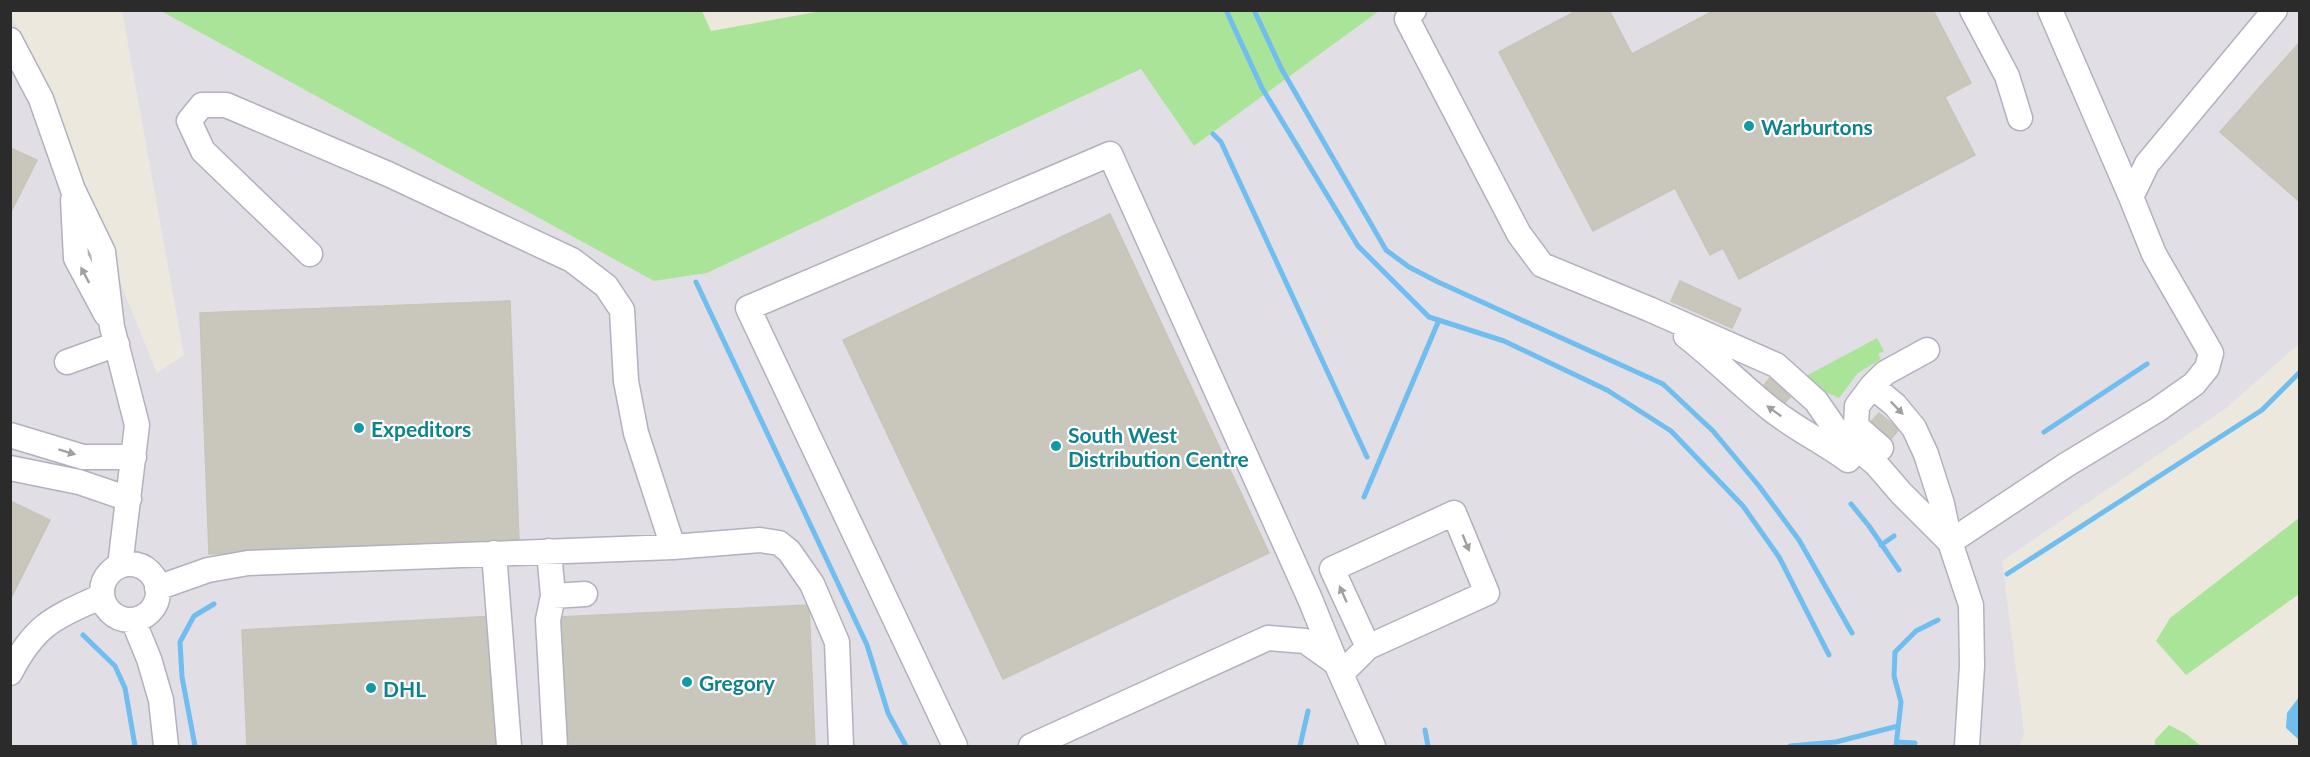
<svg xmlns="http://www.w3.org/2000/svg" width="2310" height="757" font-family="Lato,sans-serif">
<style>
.industrial{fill:#e1dee5}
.green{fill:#a9e499}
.water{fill:#70bdef}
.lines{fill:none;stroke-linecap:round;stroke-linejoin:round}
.stream{stroke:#70bdef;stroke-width:5}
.building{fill:#c9c6bc;stroke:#c8c4b7;stroke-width:1.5}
.minor-casing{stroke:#b1b1bf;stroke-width:27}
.minor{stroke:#fff;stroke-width:24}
.oneway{fill:#a0a0a0}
.culture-dot{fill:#0f9aa8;stroke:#fff;stroke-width:2}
.labels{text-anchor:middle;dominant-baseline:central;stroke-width:4.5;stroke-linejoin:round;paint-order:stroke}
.culture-label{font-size:21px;font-weight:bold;fill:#0d838f;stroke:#fff;text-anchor:start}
</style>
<rect width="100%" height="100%" fill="#ede8dd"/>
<path class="industrial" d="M10,11L157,373L184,355L122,11H161L654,281L707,273L1142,69L1194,146L1379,11H2299V344L2225,409L2002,561L2024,732L2020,746H11Z"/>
<path class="green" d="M702,11L711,31L827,10L1379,11L1194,146L1141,69L707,273L654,281L161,11Z
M1877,338L1884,351L1878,354L1881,359L1858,373L1839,398L1821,390L1806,376Z
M2299,518V594L2186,675L2156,641L2170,618Z
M2169,725L2186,734L2201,746H2155V740Z"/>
<path class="water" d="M2299,697L2300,740H2299L2286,728L2287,713Z"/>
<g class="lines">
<path class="stream" d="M1226,10L1262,88L1358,246L1429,317L1504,341L1607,390L1671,431L1743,506L1779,557L1829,655
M1254,10L1281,68L1386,250L1409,267L1438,282L1663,384L1713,431L1759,486L1799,540L1852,633
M1213,134L1221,142L1367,457
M696,282L867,645L888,713L906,746
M2044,432L2147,364
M1364,497L1439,320
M1851,504L1869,526L1899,570
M1881,545L1894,536
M2007,574L2262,410L2300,372
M83,635L115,666L125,688L135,746
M1425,730L1428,746
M1897,742L1915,743
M195,746L182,677L180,642L194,616L214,604
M1300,746L1308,711
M1790,746L1836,742L1898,726
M1896,746L1901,702L1894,676L1895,652L1916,631L1938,620"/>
</g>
<path class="building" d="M1578,10H1609L1632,54L1715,10H1933L1971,83L1945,97L1975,155L1739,279L1723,248L1710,255L1675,188L1593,231L1499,52Z
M2300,42V202L2220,132Z
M10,148L37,160L10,214Z
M1110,214L1269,553L1003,679L843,340Z
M1680,281L1741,309L1732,328L1671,301Z
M510,301L519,542L209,554L200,313Z
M1770,378L1790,397L1784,404L1764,385Z
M1879,413L1899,429L1891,439L1870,423Z
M10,501L50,520L10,600Z
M809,605L815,746H564L559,617Z
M495,616L499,746H247L242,630Z"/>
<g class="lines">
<defs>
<path id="minor" d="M1414,10L1407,19L1519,234L1542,265L1649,309L1776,365L1816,401L1836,430L1876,464L1901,493L1950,542
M1972,10L2007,76L2020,118
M2050,10L2131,197
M10,40L41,99L73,190L103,252L112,327L137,425L120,566
M73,200L76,258L106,314
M310,254L203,151L189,121L202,105H226L388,174L572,260L606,286L622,310L626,381L636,433L673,547
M1686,336C1714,358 1739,383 1767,406C1792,427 1822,441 1848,460
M67,362L117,344
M1872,386L1885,373L1927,350
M10,435L83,457H134
M1881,448L1856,426L1857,406L1872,386L1895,405L1914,428L1926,454L1942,504L1950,542L1971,605L1972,666L1967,746
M10,468L79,482L129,499
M1950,542L2066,465L2157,410L2194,384L2207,368L2211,353L2154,254L2131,197L2147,164L2275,10
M549,551L553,596L548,620L555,746
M494,553L509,746
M102 592a28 28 0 1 1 56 0a28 28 0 1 1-56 0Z
M157,588L208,570L248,563L673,547L760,540L779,543L789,551L812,584L837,642L841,746
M553,596L585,594
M133,620L149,659L161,700L166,746
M10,673C36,623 54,618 102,596
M1341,674L1368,647L1487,593L1454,513L1332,569L1368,647
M955,746L748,308L1110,154L1310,599L1336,663L1373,746
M1031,746L1268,638L1305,641L1336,663"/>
</defs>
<use href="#minor" class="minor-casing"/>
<use href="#minor" class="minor"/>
</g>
<defs><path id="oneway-solid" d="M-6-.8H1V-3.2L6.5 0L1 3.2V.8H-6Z" transform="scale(1.5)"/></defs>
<g class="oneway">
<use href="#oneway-solid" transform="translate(85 275) rotate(-118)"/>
<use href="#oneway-solid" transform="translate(1897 408) rotate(46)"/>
<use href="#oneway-solid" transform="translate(1774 411) rotate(-144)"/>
<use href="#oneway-solid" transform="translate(67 452) rotate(17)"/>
<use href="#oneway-solid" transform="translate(1466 543) rotate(68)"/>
<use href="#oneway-solid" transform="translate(1343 594) rotate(-114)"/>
</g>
<g class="culture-dot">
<circle cx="1749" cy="126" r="6"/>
<circle cx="359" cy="428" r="6"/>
<circle cx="1056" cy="446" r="6"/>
<circle cx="687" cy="682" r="6"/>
<circle cx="371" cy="688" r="6"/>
</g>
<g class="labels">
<g class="culture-label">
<text x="1761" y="126">Warburtons</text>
<text x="371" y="428">Expeditors</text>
<text x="1068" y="434">South West<tspan x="1068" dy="24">Distribution Centre</tspan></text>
<text x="699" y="682">Gregory</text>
<text x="383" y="688">DHL</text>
</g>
</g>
<rect width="2310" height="757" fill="none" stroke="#2b2b2b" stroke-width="24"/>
</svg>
